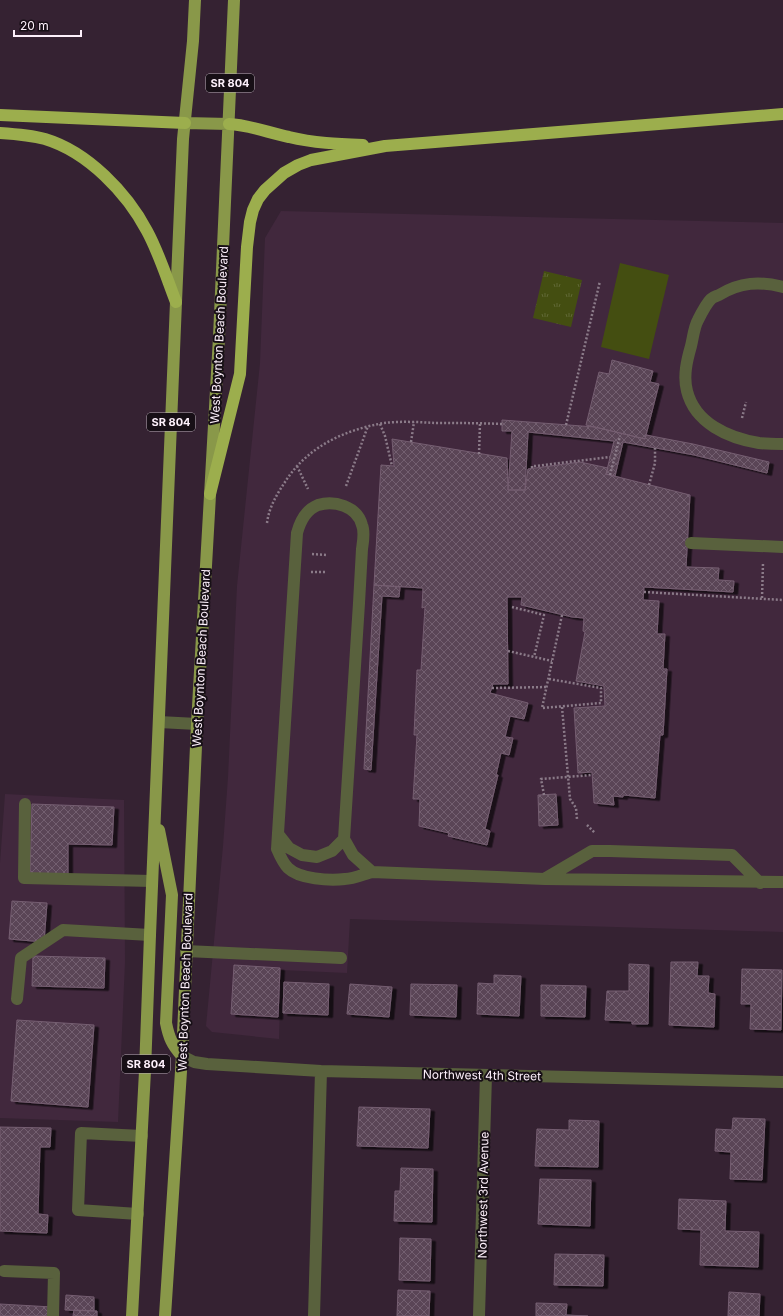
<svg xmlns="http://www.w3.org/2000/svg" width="783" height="1316" font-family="Inter,sans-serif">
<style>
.built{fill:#41283d}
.park{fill:url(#park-tufts)}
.pitch{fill:#444e11}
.building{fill:url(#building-cross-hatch);stroke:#755e71;filter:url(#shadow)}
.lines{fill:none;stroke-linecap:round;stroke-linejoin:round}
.path{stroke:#8b7b89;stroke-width:2.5;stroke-dasharray:2 2;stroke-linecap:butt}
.minor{stroke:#59613d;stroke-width:12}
.major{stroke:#899849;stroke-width:12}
.highway{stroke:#9cae4d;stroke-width:12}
.labels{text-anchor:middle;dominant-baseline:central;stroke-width:4;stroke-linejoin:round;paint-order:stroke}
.shield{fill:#170f16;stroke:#b8acb6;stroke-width:1}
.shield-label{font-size:11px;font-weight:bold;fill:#fdf0fb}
.street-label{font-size:12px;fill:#fdf0fb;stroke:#170f16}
</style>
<defs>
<pattern id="park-tufts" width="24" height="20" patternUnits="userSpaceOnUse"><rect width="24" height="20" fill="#444e11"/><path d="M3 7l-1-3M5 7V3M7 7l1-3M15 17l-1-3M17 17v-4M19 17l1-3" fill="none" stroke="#606835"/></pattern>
<pattern id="building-cross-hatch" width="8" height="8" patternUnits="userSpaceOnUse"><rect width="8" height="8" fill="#5a4456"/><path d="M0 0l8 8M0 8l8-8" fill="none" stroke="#735f6f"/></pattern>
<filter id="shadow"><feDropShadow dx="4.5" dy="2.5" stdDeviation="0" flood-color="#0009"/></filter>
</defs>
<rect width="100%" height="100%" fill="#352232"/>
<path class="built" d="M281,211L783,223V932L350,919L347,973L281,970L279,1039L212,1032L206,1026L223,846L228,777L237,586L260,363L265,238Z
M5,794L124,800L125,962L118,1122L0,1118V863Z"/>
<path class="park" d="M544,271L582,280L571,327L533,318Z"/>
<path class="pitch" d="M620,263L669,275L649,359L601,347Z"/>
<path class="building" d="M612,360L653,371L650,382L659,384L645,439L586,425L599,372L609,374Z
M502,420L595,427L645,439L646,435L693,444L769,462L767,473L694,455L623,442L615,476L606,474L614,441L528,432L525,490H508L512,431H502Z
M392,439L507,458L508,490H525L528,469L580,462L608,468L606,474L690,495L686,567L719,568L718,580L734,581L733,592L644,587L643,600L659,601L657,634H665L663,669H667L663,735H660L655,798L623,795V797L613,796L614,805L594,803L592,772L578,773L574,708L605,706L604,686L576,681L585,632L583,631L584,618L572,617L521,605L522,597H507L508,684H493L490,693L528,703L524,719L510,716L505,737L513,738L509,755L501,753L496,775H498L485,829L490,831L487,845L448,836L449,833L419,826L420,799H413L417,735H414L417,670H421L425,607L422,608L423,588L374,585L381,465L394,466Z
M374,585L400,587L399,597L382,596L371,770L364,769Z
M556,794L558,825L539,826L538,795Z
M32,804L114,807L112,845L68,844V875L30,874Z
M12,901L47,903L44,942L9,939Z
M33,956L105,958L104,988L32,986Z
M671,962H698L697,976H709L708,993L715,994L714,1027L669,1025Z
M629,964L649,965L648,1024H632V1021L605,1020L607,991H629Z
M234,965L280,968L278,1017L231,1014Z
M742,969L782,970L781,1030L750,1029L751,1004H741Z
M494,975L521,976L519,1016L477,1014L478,983L494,984Z
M284,982L329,984L328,1015L283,1013Z
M350,984L392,987L389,1017L347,1014Z
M411,984L457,985L456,1017L410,1015Z
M541,985L586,986L585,1017L541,1016Z
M17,1020L94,1025L88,1107L11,1101Z
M359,1107L430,1109L428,1148L357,1146Z
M733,1118L765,1119L762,1180L730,1179L731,1152L715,1151L716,1129L732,1130Z
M569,1120L599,1121L598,1167L535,1166L537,1129L569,1130Z
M0,1127L51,1128L50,1147H40L38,1214L48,1215L47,1233L0,1231Z
M401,1168L433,1169L432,1222L394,1221L395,1191H400Z
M540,1179L591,1180L590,1226L538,1224Z
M679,1199L726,1201L725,1231L759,1232L758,1267L700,1265L701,1230L678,1229Z
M400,1238L431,1239L430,1281L399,1280Z
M555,1254L604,1255L603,1286L554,1285Z
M398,1290L430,1291L429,1316H397Z
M729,1292L760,1294L759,1316H728Z
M66,1295L94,1297V1311L65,1310Z
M536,1303L567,1304L566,1315L588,1316H536Z
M0,1304L52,1307L51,1316H0Z
M74,1310L97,1311V1316H73Z"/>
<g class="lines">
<path class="path" d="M742,418L746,402
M380,424L385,436L392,466
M566,425L600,281
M411,442L414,422
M479,454L480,423
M297,466L308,489
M532,468V466H535L610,457
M610,475L620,436
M649,485L655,463V448
M346,486L368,426
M267,523C269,507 277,494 285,482C307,447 344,430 384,423C400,421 419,422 435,423C458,423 480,423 502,424
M312,554L327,555
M311,572H327
M644,592L783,600
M762,598L763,563
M512,607L544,615L534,657
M508,651L552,661
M549,679L601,688V703L542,708L562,615
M492,688L547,687
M562,707L570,799L576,808L577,819
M544,795L541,779L592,775
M587,825L595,833"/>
<path class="minor" d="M783,287C760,281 740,282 719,295C717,296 713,297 711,299C706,304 701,314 698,320C694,327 693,338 691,346C687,360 683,376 687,391C695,423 728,438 759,443C767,444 775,444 783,444
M691,543L783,547
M159,722L197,724
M25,804L24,878L152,881
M278,834L289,848L302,855L317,857L332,851L344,839
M372,872L353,855L344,839C349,761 354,682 359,603C360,585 361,567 362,549C363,542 365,532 362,525C357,506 334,500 318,505C305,510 300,522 297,533L277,849C280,856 283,863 288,868C299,879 330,881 345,879C354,879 364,874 372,872L545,879L783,882
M546,878L592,851H610L732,855L760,883
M186,951L341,958
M17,999L21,958L63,930L150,935
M182,1056L194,1062L207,1064L321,1071L783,1082
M138,1214L78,1210L81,1133L142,1136
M4,1271L54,1273L53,1316
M314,1316L321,1071
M479,1316L486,1075"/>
<path class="major" d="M185,123L229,124
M159,830L172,895L166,1023C169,1038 172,1045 182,1056
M132,1316L145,1071L150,935L176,302L183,139L193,41L195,0
M165,1316L182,1056L197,724L219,337L234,0"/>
<path class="highway" d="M0,115L185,123
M229,124C250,125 269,133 289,137C314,143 338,144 363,145
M0,133C15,134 30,135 45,139C88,152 127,193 147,231C159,253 167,279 176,302
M210,494L240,374L247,247L250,222L253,210L258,199L265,190L284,173L298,165L311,160L385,146L783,114"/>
</g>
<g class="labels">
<g class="shield">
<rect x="206" y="74" width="48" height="18" rx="3"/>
<rect x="147" y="413" width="48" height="18" rx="3"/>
<rect x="122" y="1055" width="48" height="18" rx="3"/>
</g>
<g class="shield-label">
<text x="230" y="83">SR 804</text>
<text x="171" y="422">SR 804</text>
<text x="146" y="1064">SR 804</text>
</g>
<g class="street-label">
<text transform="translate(219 335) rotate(-87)">West Boynton Beach Boulevard</text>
<text transform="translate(201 658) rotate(-87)">West Boynton Beach Boulevard</text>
<text transform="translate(185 982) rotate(-88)">West Boynton Beach Boulevard</text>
<text transform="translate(482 1075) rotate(1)">Northwest 4th Street</text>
<text transform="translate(483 1195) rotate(-89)">Northwest 3rd Avenue</text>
</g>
</g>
<path d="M14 30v6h67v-6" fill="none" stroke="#fdf0fb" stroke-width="2"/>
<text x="20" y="30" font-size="12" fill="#fdf0fb" stroke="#170f16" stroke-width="3" paint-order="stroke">20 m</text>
</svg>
